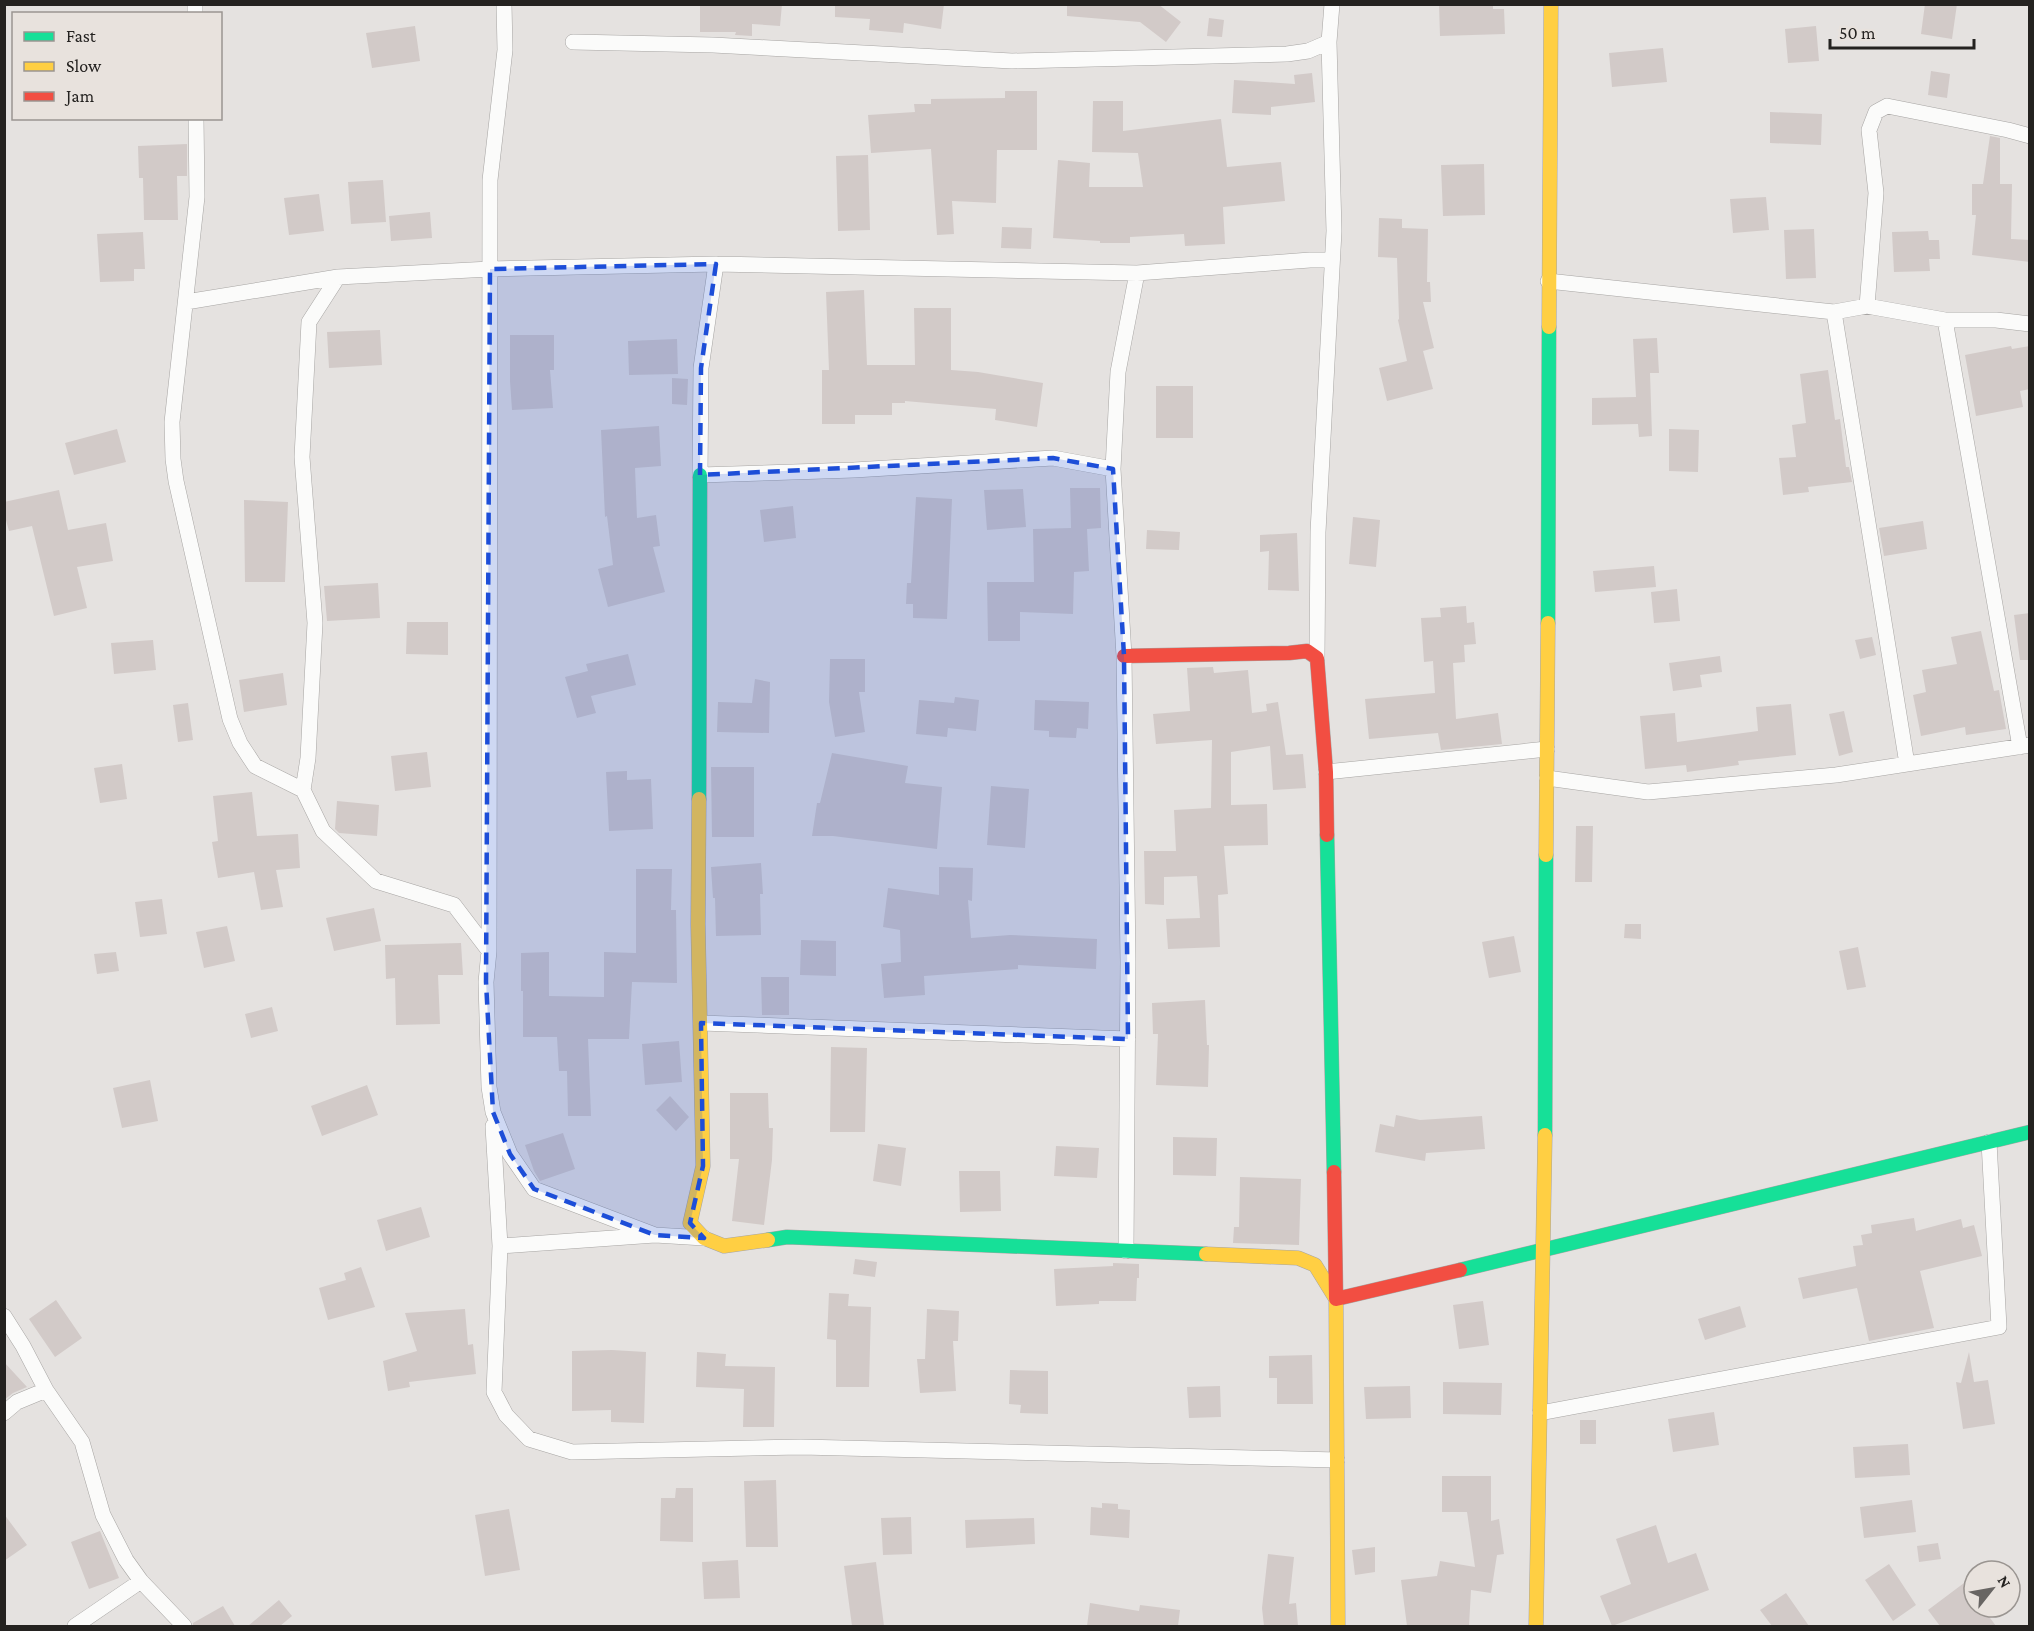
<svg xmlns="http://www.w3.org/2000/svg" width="2034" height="1631" font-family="'Crimson Pro',serif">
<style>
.building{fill:#d2cac8}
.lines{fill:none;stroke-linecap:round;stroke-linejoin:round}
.street-casing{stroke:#a7a5a3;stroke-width:16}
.fast-casing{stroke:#a7a5a3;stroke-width:15}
.slow-casing{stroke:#a7a5a3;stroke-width:15}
.jam-casing{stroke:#a7a5a3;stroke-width:15}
.street{stroke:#fbfbfa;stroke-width:15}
.fast{stroke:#16e098;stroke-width:14}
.slow{stroke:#ffcf43;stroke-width:14}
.jam{stroke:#f24e42;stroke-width:14}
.marked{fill:#1d4ed8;fill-opacity:0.2;stroke:#1d4ed8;stroke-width:4.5;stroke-dasharray:12 8;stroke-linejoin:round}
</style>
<rect width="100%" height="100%" fill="#e5e2e0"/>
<path class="building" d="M700 4H782L780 26 752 24V36L735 35 736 32H700Z
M835 4H944L941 29 904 23 903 33 869 30 870 19 835 17Z
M1067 4H1158L1181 22 1166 42 1140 22 1067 16Z
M1439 4H1493V9H1504L1505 34 1440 36Z
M1925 4H1957L1952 39 1921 34Z
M1209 18 1224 20 1222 37 1207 36Z
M415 26 420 61 372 68 366 33Z
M1816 26 1819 61 1788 63 1785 29Z
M1663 48 1667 82 1612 87 1609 53Z
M1931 71 1950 74 1947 98 1928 95Z
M1312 73 1315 102 1271 107V115L1232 113 1234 80 1295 84 1294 75Z
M1005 91H1037V150H997L996 203 952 201 954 234 937 235 931 149 871 153 868 115 915 112 914 104H931V99L1005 98Z
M1093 101H1123V131L1221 119 1227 167 1281 162 1285 201 1223 207 1225 244 1185 246 1184 234 1130 237V243H1100V241L1053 238 1058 160 1090 163 1089 187H1143L1138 153 1092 152Z
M1770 112 1822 114 1821 145 1770 143Z
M1990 136 2000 138V184H2012L2011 239 2030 240V262L1972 255 1976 215H1972V184H1983Z
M187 144V176H177L178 220H144L143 178H139L138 146Z
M868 155 870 230 838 231 836 156Z
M1484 164 1485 215 1443 216 1441 165Z
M383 180 386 222 351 224 348 182Z
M319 194 324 231 289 235 284 198Z
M1766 197 1769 230 1733 233 1730 199Z
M430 212 432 238 391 241 389 216Z
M1379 218 1402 219V228L1428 229 1427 282H1430L1431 302H1423L1434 348 1423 351 1433 389 1387 401 1379 368 1407 361 1398 320 1399 319 1397 258 1378 257Z
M1002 227 1032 228 1031 249 1001 248Z
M1814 229 1816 278 1786 279 1784 230Z
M1928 231 1929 240H1939L1940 259H1929L1930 271 1894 272 1892 232Z
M143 232 145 269H134V281L100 282 97 234Z
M864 290 867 365H915L914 308H951V370L978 372 1043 383 1037 427 995 420 996 409 905 401V403H892V415H855V424H822V370H829L826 292Z
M380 330 382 365 329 368 327 332Z
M510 335H554V370H550L553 408 512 410 510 381Z
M1657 338 1659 373H1650L1652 436 1639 437 1638 424 1592 425V398L1636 397 1633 339Z
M677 339 678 374 629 375 628 341Z
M2011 346 2012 349 2030 346V389L2020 391 2023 407 1976 416 1965 355Z
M1828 370 1835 420 1840 419 1846 467H1849L1852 482 1808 487 1809 492 1783 495 1779 458 1796 457 1792 425 1806 423 1800 374Z
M672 378 688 379 687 405 672 404Z
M1156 386H1193V438H1156Z
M659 426 661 466 635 468 637 518 656 515 660 546 653 547 665 592 608 607 598 569 613 565 607 516 605 517 601 430Z
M117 429 126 462 74 475 65 443Z
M1669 429 1699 430 1698 472 1669 471Z
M1070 488H1100L1101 528 1087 529 1089 571 1074 572 1073 614 1020 612V641H988L987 582H1034L1033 529 1071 528Z
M1023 489 1026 527 987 530 984 490Z
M59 490 68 530 106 523 113 561 77 567 87 608 54 616 32 526 9 531 4 513V502Z
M916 497 952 499 947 619 913 618V604H906L907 583H911Z
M244 500 288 502 285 582H245Z
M793 506 796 538 764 542 760 510Z
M1353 517 1380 520 1376 567 1349 564Z
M1923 521 1927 549 1884 556 1879 528Z
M1147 530 1180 532 1179 550 1146 549Z
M1297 533 1299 591 1268 590 1269 551 1260 552V535Z
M1654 566 1656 587 1595 592 1593 571Z
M378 583 380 618 327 621 324 586Z
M1677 589 1680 621 1654 623 1651 592Z
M1466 606 1467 623 1474 622 1476 644 1464 645 1465 662 1453 663 1456 719 1498 713 1502 744 1441 750 1438 733 1369 739 1365 699 1435 693 1433 661 1424 662 1421 618 1441 617 1440 608Z
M2030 613V660H2020L2014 615Z
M407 622H448V655L406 654Z
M1981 631 1994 691 1999 690 2006 729 1966 735 1965 727 1921 736 1913 695 1926 692 1922 670 1957 664 1951 637Z
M1872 637 1876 655 1860 659 1855 640Z
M153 640 156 670 114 674 111 643Z
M628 654 636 685 591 696 596 713 577 718 565 677 588 671 586 664Z
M1720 656 1722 672 1700 675 1702 687 1673 691 1669 663Z
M830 659H865V692H859L865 732 835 737 829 702Z
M1213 667 1214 673 1248 670 1252 713 1267 711 1266 704 1278 702 1286 755 1303 754 1306 788 1273 790 1270 746 1231 752V805L1267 804 1268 845 1224 846 1228 894 1218 895 1220 947 1168 949 1166 919 1200 918 1197 876 1164 877V905L1145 904 1144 851H1176L1174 810 1211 808 1212 740 1156 744 1153 714 1190 711 1187 668Z
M283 673 287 705 244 712 239 680Z
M755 679 770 682 769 733 717 732 718 702 752 703Z
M955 697 979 700 976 731 948 728 947 737 916 734 919 700 954 703Z
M1035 700 1089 702 1088 729 1077 728 1076 738 1049 737V731L1034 730Z
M188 703 193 740 178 742 173 705Z
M1791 704 1796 755 1738 761 1739 765 1687 772 1686 765 1645 769 1640 716 1675 713 1677 742 1758 731 1756 707Z
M1844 711 1853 752 1839 756 1829 714Z
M427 752 431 787 395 791 391 756Z
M832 753 908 766 905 783 942 787 937 849 833 836H812L817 803H820Z
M122 764 127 799 100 803 94 768Z
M711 767H754V837H712Z
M627 771V780L651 779 653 829 609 831 606 772Z
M991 786 1029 789 1025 848 987 845Z
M252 792 257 836 298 834 300 868 276 870 283 907 261 910 254 872 218 878 212 842 218 841 213 796Z
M337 801 379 805 377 836 339 833 335 829Z
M1576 826H1593L1592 882H1575Z
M761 863 763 894H760L761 935 716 936 715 898H713L711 867Z
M939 867 973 868 972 901 968 900 971 938 1010 935 1097 939 1096 969 1018 965V969L924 976 925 995 884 998 881 964 901 962 900 930 883 927 888 888 939 895Z
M636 869H672L671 910H676L677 983 632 982 629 1039H588L591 1116H568L567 1071H559L557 1037H523V991H521V953L549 952V996L604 997V952L636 953Z
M162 899 167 934 140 937 135 902Z
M374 908 381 941 334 951 326 918Z
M1625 924H1641V939L1624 938Z
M227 926 235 961 204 968 196 932Z
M1514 936 1521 972 1489 978 1482 942Z
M801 940 836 941V976L800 975Z
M461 943 463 975H438L440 1024 396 1025 395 978 386 979 385 945Z
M1858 947 1866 987 1847 990 1839 951Z
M116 952 119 971 97 974 94 954Z
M761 977H789V1015H762Z
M1205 1000 1207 1045H1209L1208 1087 1156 1085 1158 1034H1153L1152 1003Z
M272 1007 278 1031 251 1038 245 1014Z
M679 1041 682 1082 645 1085 642 1044Z
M831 1047 867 1048 865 1132H830Z
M150 1080 158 1121 122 1128 113 1088Z
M367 1085 378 1115 322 1136 311 1106Z
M730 1093H768L769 1128H773L772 1160 764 1225 732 1221 739 1159H730Z
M670 1096 689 1117 676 1131 656 1110Z
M1396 1115 1420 1120 1482 1116 1485 1149 1426 1153 1425 1161 1375 1152 1380 1124 1394 1127Z
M563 1133 575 1169 540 1181 534 1171 525 1145Z
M1173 1137 1217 1138 1216 1176 1173 1175Z
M878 1144 906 1148 901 1186 873 1181Z
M1056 1146 1099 1148 1097 1178 1054 1176Z
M959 1171H1000L1001 1211 960 1212Z
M1240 1177 1301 1179 1299 1245 1233 1243 1234 1227H1239Z
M421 1207 430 1237 386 1251 377 1220Z
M1914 1218 1916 1231 1961 1219 1963 1228 1974 1225 1982 1256 1920 1271 1934 1328 1869 1341 1857 1288 1803 1299 1798 1278 1856 1266 1853 1246 1863 1245 1861 1235 1872 1233 1871 1225Z
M855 1259 877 1262 875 1277 853 1274Z
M1113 1263 1139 1264V1278H1137L1136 1301H1099V1304L1056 1306 1054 1269 1113 1266Z
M361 1267 375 1307 328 1320 319 1288 346 1280 344 1273Z
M829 1293 849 1294 848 1306 871 1307 869 1387H836V1340L827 1339Z
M56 1300 82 1338 55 1357 29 1319Z
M1483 1301 1489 1345 1459 1349 1453 1305Z
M1740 1306 1746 1327 1705 1340 1698 1319Z
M465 1309 468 1345 473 1344 476 1374 409 1382 410 1387 388 1391 383 1361 417 1351 405 1313Z
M927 1309 959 1311 958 1341H953L956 1391 920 1393 917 1359H925Z
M612 1350 646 1352 644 1423 611 1422V1410L572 1411V1351Z
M697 1352 726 1354 725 1366 775 1367 774 1427H743L744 1389 696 1387Z
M1969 1352 1974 1382 1988 1380 1995 1424 1963 1429 1956 1382 1961 1383Z
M1312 1355 1313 1404H1277V1378H1269V1356Z
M4 1362 27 1387 13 1393 4 1400Z
M1010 1370 1048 1371V1414L1020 1413 1021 1405 1009 1404Z
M1443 1382 1502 1383 1501 1415 1443 1414Z
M1220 1386 1221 1417 1189 1418 1187 1387Z
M1410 1386 1411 1418 1366 1419 1364 1387Z
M1714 1412 1719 1445 1673 1452 1668 1419Z
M1580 1420H1596V1444H1580Z
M1908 1444 1910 1475 1855 1478 1853 1447Z
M1442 1476H1491V1521L1499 1519 1504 1554 1497 1555 1491 1593 1471 1590 1469 1626H1407L1401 1580 1437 1576 1440 1561 1475 1567 1467 1512H1442Z
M776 1480 778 1547H746L744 1481Z
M676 1488H693V1542L660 1541 661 1498H675Z
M1912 1500 1916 1532 1864 1538 1860 1507Z
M1102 1503 1118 1504V1509L1130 1510 1129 1538 1090 1535 1091 1507 1102 1508Z
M509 1509 520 1570 485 1576 475 1515Z
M4 1514 27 1545 4 1561Z
M911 1517 912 1554 883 1555 881 1518Z
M1034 1518 1035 1544 966 1548 965 1520Z
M1656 1525 1668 1563 1696 1553 1709 1590 1612 1626 1600 1596 1631 1584 1616 1539Z
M100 1531 119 1578 89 1589 71 1542Z
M1938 1543 1941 1559 1919 1562 1917 1546Z
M1375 1547V1572L1355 1575 1352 1550Z
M1268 1554 1294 1557 1289 1604 1296 1603 1298 1626H1264L1262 1608Z
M738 1560 740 1598 704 1599 702 1562Z
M876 1562 884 1626H852L844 1566Z
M1889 1564 1916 1605 1893 1621 1865 1580Z
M1964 1583 1974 1596V1607H1982L1996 1626H1940L1928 1610Z
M1786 1593 1809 1626H1772L1760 1610Z
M279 1600 292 1616 280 1626H248Z
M1090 1603 1139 1611 1140 1605 1180 1610 1178 1626H1087Z
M223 1606 235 1626H193V1623Z"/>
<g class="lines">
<g class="street-casing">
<path id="street" d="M195 4V14
M573 42 713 45 1012 61 1287 54 1308 51 1329 42
M196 118 197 197 172 422 173 459 176 481 230 719 240 743 255 766 303 790 323 831 376 881 454 905 489 951 486 982 489 1087 493 1112 510 1154 534 1189 655 1235
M716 264 701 368 700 475 854 470 1053 458 1113 469 1124 656 1128 962 1126 1251
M1548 281 1834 312 1867 306 1945 320H1996L2030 324
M186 302 338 277 490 269 716 264 1137 273 1310 260H1331
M1867 306 1876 193 1869 130 1876 112 1887 106 2008 130 2030 136
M1834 312 1907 764
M1945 320 2020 747
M1113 469 1118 372 1137 273
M1317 658 1318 532 1334 231 1329 42 1332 4
M1326 772 1547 749
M1547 778 1648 792 1836 775 2030 745
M303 790 308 758 315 623 302 457 309 322 338 277
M489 951 490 180 505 50 504 4
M701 1023 1128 1039
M493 1126 500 1246
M704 1238 655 1235 500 1246 494 1392 506 1415 529 1439 572 1452 801 1447 1337 1460
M4 1316 23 1346 46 1390
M4 1413 17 1402 46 1390 82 1442 103 1515 126 1560 141 1581 184 1626
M1540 1413 1999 1327 1989 1142
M75 1626 141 1581"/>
</g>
<g class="fast-casing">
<path id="fast" d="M1548 623 1549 327
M699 799 700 475
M1327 835 1334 1172
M1545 1135 1546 855
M768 1240 787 1237 1206 1254
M1460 1270 2030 1132"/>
</g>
<g class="slow-casing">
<path id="slow" d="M1549 327 1551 4
M699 799 698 924 703 1166 690 1223 704 1238 724 1246 768 1240
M1546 855 1548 623
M1206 1254 1298 1258 1315 1265 1336 1299 1338 1626
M1536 1626 1545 1135"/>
</g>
<g class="jam-casing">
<path id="jam" d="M1124 656 1289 653 1307 651 1317 658 1326 772 1327 835
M1334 1172 1336 1299 1460 1270"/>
</g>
<use href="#street" class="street"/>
<use href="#fast" class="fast"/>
<use href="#slow" class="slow"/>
<use href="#jam" class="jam"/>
</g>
<path class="marked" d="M716 264 701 368 700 475 1053 458 1113 469 1124 656 1128 1039 701 1023 703 1166 690 1223 704 1238 655 1235 534 1189 510 1154 493 1112 486 982 490 269Z"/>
<rect width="2034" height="1631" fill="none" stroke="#242220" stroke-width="12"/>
<rect x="12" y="12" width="210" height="108" fill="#e8e2dd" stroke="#9a9591" stroke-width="1.5"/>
<rect x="24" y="32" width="30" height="9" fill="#16e098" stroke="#9a9591" stroke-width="1.5"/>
<text x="66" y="42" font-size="18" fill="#242220">Fast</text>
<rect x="24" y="62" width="30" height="9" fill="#ffcf43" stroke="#9a9591" stroke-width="1.5"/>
<text x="66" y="72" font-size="18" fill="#242220">Slow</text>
<rect x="24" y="92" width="30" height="9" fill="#f24e42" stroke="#9a9591" stroke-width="1.5"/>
<text x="66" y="102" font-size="18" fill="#242220">Jam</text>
<g transform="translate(1992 1589) rotate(59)"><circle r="28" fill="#e8e2dd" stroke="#9a9591" stroke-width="1.5"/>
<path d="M0-4.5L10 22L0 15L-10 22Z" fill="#686563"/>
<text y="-9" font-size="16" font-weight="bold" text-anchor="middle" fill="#242220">N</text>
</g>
<path d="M1830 39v9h144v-9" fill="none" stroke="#242220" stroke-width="3"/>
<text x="1839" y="39" font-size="18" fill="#242220" stroke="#e8e2dd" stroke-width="4.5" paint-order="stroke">50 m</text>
</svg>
